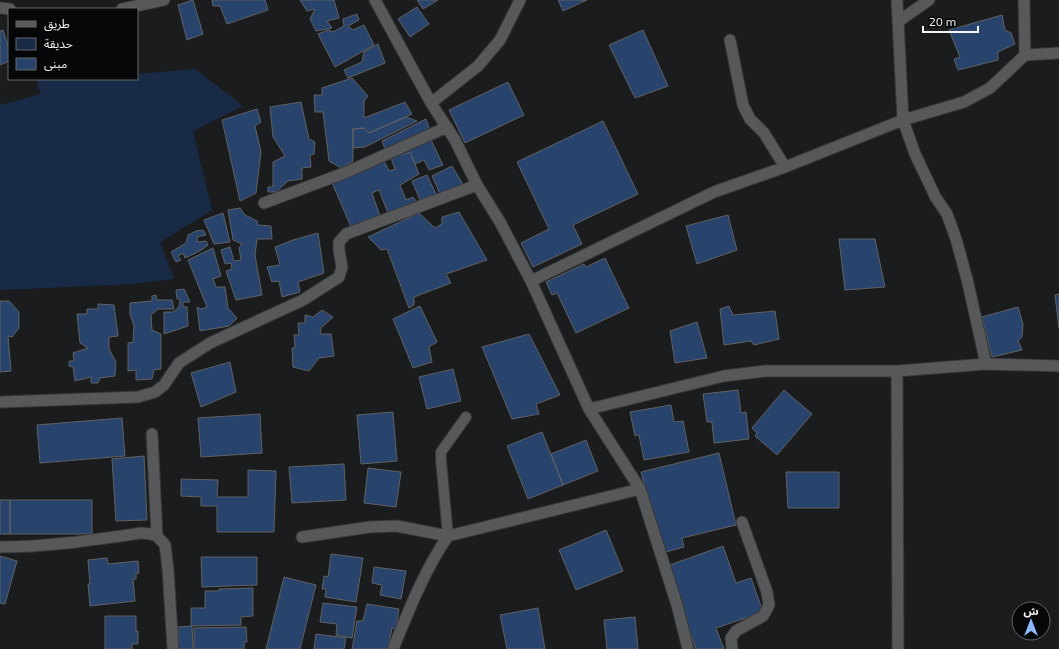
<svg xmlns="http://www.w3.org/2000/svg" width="1059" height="649" font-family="'Exo 2','Noto Sans Arabic',sans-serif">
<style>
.green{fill:#182a46}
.building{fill:#29446c;stroke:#5f6163}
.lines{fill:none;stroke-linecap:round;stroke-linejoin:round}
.service-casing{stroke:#353638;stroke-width:12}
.minor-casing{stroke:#353638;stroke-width:13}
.service{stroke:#56585a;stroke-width:10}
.minor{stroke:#56585a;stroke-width:11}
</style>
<rect width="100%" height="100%" fill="#1b1c1e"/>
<path class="green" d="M195 69 243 106 193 131 212 210 160 242 174 279 134 284 0 290V105L41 94 36 79H137V74Z"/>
<path class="building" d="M193 0 203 34 187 40 178 5Z
M212 0H265L268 10 227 24 220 6H213Z
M300 0H334L339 18 327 21 332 28 316 31 310 19 315 9 307 11Z
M417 0H438L423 9Z
M558 0H587L563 11Z
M417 7 429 24 410 37 398 19Z
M357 14 359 20 348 26 353 30 364 25 374 45 335 67 318 34 328 30 333 32 344 26 343 19Z
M1002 15 1005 30 1011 33 1015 44 998 52V60L958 70 954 59 960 57 949 30Z
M3 30 9 49V61L0 65V31Z
M643 30 668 86 635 98 609 45Z
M378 44 385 63 348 78 344 70 362 62 364 52Z
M352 78 368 96 364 101V118L405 102 412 114 369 133 364 128 353 129V161L341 168 329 161 323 112H315L314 95H322V88Z
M508 82 524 115 465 143 449 110Z
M301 102 309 139 315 142 314 154 310 155 311 167 302 168V179L288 181 276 192H268V187H273V162L285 156 273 137 270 107Z
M257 109 261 122 255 126 261 152 256 193 240 201 222 120Z
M406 117 417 121 365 147 353 148V129L364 128 369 133Z
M426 119 430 130 385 149 382 141Z
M603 121 638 194 573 225 582 244 533 267 521 243 549 229 517 162Z
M430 138 443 165 429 170 424 160 415 164 408 147Z
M410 152 419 174 400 185 406 200 413 197 417 202 388 213 379 190 372 193 380 216 351 227 331 180 383 159 389 171 395 169 391 158Z
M452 166 464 186 440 194 432 176Z
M427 175 436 194 420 200 412 181Z
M240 208 245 215 257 221 258 225 271 226 272 239H257L255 255 262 295 236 300 226 271 232 269 231 263 225 264 221 250 230 247 234 261 241 260 239 248 242 244 233 240 228 210Z
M459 212 487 260 446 274 451 283 414 297V305L409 308 387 249 381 250 368 237 419 213 435 228 442 224V217Z
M223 213 230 242 214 244 204 220Z
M728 215 737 250 697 264 686 226Z
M203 230 206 235 197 237 198 242 206 241 208 245 200 251 185 258 183 253 178 256 181 260 176 262 171 252 186 243 188 235 196 231Z
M318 233 324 273 298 282 300 292 282 297 279 281 272 282 267 267 280 265 275 247 293 240Z
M839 239H875L885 287 845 290Z
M213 248 221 276 213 279 216 287H225L228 308 237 318 229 326 200 331 197 307 201 309 207 307 188 260Z
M605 258 629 308 576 333 557 293 552 295 546 282 584 264 586 267Z
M184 289 190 302H183V307H187L188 326 164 334V312H173L179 307 180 299H177L176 290Z
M1059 294V328L1055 295Z
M156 295 157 300H172L174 309H158L151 315 152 330 161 334V369L154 370 152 379 136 380V370L128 371V343L133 342 134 326 130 314V303L152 301V296Z
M0 301H9L19 312V328L12 337 8 336 11 371 0 372Z
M98 304 114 305 118 336 109 337V349L116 362 115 376 100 378 98 383H91V377L75 381 73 367 69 366V361H74L73 353 88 348 80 343 77 314H87V309H98Z
M420 306 437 342 429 347 432 362 413 368 393 319Z
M729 306 733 315 775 311 779 339 754 345 751 341 724 345 720 309Z
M1018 307 1023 324 1022 337 1018 341 1022 350 992 357 982 317Z
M322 310 333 317 321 328 320 334H331L334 356 319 358 309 371 293 367 292 348H295L294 335H299L298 323H305V315L313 317Z
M697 322 707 358 675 363 670 331Z
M529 334 560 395 536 404 539 414 512 419 482 347Z
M230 362 236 392 201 407 191 373Z
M453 369 461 401 427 409 419 377Z
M738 390 741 413 746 412 749 439 714 443 712 422H707L703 394Z
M784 390 812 414 777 455 755 436 757 433 752 428Z
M671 405 674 422 683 421 689 452 644 460 639 435 635 436 630 412Z
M393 412 397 461 361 464 357 415Z
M260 414 262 453 201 457 198 418Z
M122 418 125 456 40 463 37 425Z
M542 432 563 485 528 499 507 446Z
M586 440 598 471 563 485 551 454Z
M719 453 736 525 682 538 684 547 666 552 663 542 659 543 641 472Z
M144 456 147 520 116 521 112 459Z
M344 464 346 500 292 503 289 467Z
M368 468 401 472 396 507 364 503Z
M248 470 276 471 274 532H217V506H201V497L181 496V479L218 480 217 497H248Z
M786 472H839V508H788Z
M0 500H10V534H0Z
M10 500H92V534H10Z
M606 530 623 571 576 590 559 550Z
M723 546 736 583 751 578 763 612 716 628 724 649H696L667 566Z
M331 554 363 558 356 602 325 597 326 589H322L324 576 328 577Z
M0 556 17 561 5 604 0 603Z
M201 557H257V585L202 587Z
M107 558 108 564 138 561 139 573 136 574V579H133L135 601 90 606 88 584H90L88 560Z
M374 567 406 571 401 599 380 595 382 585 372 583Z
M284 577 316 585 300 649H266Z
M253 588V616L241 617V625L191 626V608H205V591H219V589Z
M323 603 357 607 352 638 336 635 337 624 320 622Z
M367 604 399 609 396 629 392 628 388 649H352L357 621H363Z
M538 608 545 649H507L500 615Z
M105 616H136V631H138V644H132V649H105Z
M635 617 638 649H607L604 620Z
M192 626 193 649H175V643H179L178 627Z
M246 627 247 642H244V649H194V628Z
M316 634 346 638 344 649H314Z"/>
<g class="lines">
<g class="service-casing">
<path id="service" d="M448 536 441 460V452L466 417"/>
</g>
<g class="minor-casing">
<path id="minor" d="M375 0 431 103 455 140 477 185 500 222 531 281 589 409 640 489 677 605 688 649
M897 0 903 120 915 154 936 198 947 214 956 239 967 279 986 364
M1024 0 1025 55
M0 8 10 9
M122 9 164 0
M899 21 929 0
M730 40 743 105 750 119 764 133 785 167
M431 103 478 66 500 40 520 0
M264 203 347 172 447 127
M531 281 714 192 785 167 903 120 964 102 990 88 1025 55 1059 53
M897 371 898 649
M0 402 138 397 155 392 164 385 179 363 210 343 303 300 339 277 342 267 339 250V242L346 234 477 185
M589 409 724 376 765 371H897L986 364 1059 366
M152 434 157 536
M302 537 370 527 397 526 448 536
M0 547C48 547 94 540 141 533L151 534 157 536 165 545 168 569 173 649
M393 649C409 610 424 571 448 536L640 489
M732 649 731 638 736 631 763 616 769 605 767 592 742 522"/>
</g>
<use href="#service" class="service"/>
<use href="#minor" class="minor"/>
</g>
<rect x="8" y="8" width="130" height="72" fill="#060708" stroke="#656667"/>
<rect x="16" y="21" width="20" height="6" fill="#56585a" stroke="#656667"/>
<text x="44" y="28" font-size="12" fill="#f3f4f6">طريق</text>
<rect x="16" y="38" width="20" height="12" fill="#182a46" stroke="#656667"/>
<text x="44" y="48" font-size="12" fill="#f3f4f6">حديقة</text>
<rect x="16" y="58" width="20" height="12" fill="#29446c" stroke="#656667"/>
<text x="44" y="68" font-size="12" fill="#f3f4f6">مبنى</text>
<g transform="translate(1031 621)"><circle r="19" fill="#060708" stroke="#656667"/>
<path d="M0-3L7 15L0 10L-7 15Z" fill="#8db9fc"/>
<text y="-6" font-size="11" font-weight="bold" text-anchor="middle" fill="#f3f4f6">ش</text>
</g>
<path d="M923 26v6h55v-6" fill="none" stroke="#f3f4f6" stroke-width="2"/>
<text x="929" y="26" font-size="12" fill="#f3f4f6" stroke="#060708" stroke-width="3" paint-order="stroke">20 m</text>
</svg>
